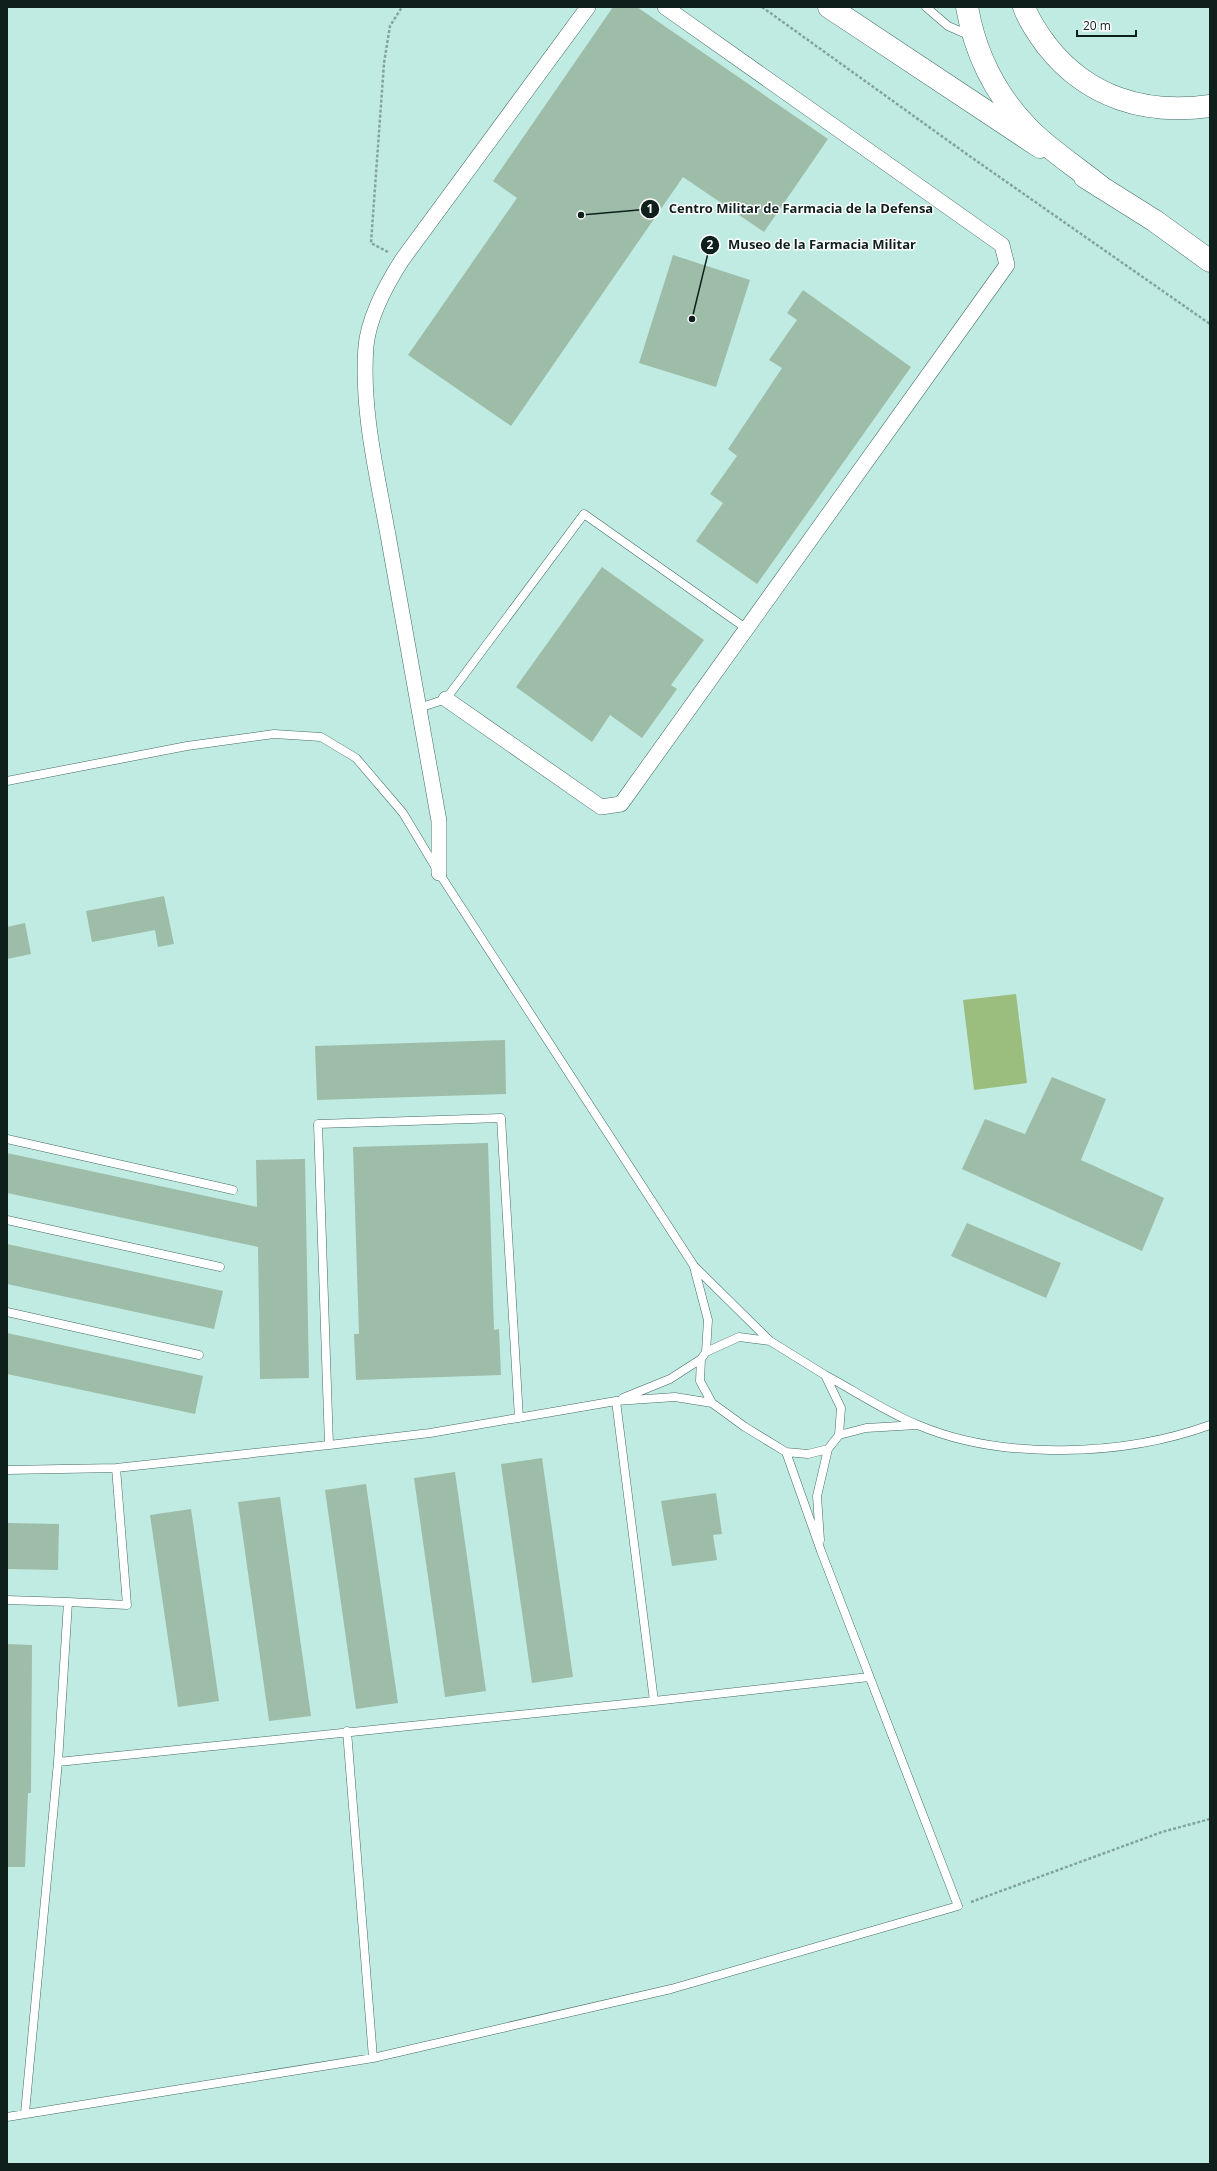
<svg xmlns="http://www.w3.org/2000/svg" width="1217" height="2171" font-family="'Open Sans',sans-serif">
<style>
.grass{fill:#9bbd7e}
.building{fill:#9dbda8}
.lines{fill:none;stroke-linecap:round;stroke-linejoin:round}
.lane-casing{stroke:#446b64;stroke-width:9}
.street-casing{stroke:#446b64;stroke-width:16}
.primary-casing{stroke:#446b64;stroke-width:23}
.highway-casing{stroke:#446b64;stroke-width:23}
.path{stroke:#82a49e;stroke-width:2.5;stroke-dasharray:3 2;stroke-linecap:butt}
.lane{stroke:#fff;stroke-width:8}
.street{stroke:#fff;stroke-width:15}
.primary{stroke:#fff;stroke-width:22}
.highway{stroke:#fff;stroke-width:22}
.leader{fill:none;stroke:#0e1f1c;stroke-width:1.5}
.callout-dot{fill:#0e1f1c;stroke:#fff;stroke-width:1.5}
.mark-label{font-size:12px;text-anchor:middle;font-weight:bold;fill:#fff}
.callout-label{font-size:13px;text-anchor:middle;font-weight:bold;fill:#0e1f1c;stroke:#fff;stroke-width:3;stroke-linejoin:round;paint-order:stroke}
</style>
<rect width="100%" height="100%" fill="#c0ebe3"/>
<path class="grass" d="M1016 994 1027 1083 974 1090 963 1000Z"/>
<path class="building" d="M613 7H637L828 139 764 232 683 177 511 426 408 355 517 198 493 181Z
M673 255 750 280 716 387 639 363Z
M803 290 911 367 757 584 696 541 723 503 710 494 737 456 728 449 782 368 769 360 797 320 787 313Z
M602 567 704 640 671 685 677 689 642 738 610 715 592 742 516 687Z
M164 896 174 944 158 947 155 930 92 942 86 911Z
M25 923 31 954 7 959V927Z
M505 1040 506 1094 317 1100 315 1046Z
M1052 1077 1106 1099 1081 1160 1164 1198 1142 1251 962 1169 985 1119 1025 1134Z
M488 1143 494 1330 499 1329 501 1375 356 1380 354 1334H359L353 1147Z
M7 1153 257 1207 256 1160 305 1159 309 1378 260 1379 258 1247 7 1193Z
M967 1223 1061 1263 1046 1298 951 1256Z
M7 1244 223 1291 214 1329 7 1284Z
M7 1333 203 1376 195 1414 7 1374Z
M542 1458 573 1677 532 1683 501 1464Z
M455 1472 486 1691 445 1697 414 1478Z
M366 1484 398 1703 356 1709 325 1490Z
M716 1493 722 1534 713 1535 717 1560 672 1566 661 1501Z
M280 1497 311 1716 269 1721 238 1502Z
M191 1509 219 1701 178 1707 150 1515Z
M7 1523 59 1524 58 1570 7 1569Z
M7 1644 32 1645 31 1793H28L25 1867H7Z"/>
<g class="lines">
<g class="lane-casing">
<path id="lane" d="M926 7 948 26 971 36
M419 708 446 699 584 514 747 629
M7 781 187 746 274 734 321 737 356 758 403 813 439 873 694 1266 770 1341 825 1375 841 1408 839 1435 828 1449 808 1454 786 1452 745 1427 712 1403 700 1381 701 1359 706 1352 739 1337 770 1341
M7 1139 233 1190
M7 1220 220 1267
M694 1267 708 1320 706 1352
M7 1312 199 1355
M825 1375C855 1391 886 1412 918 1425 1003 1461 1125 1456 1210 1425
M623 1398 670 1379 701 1359
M616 1401 654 1701
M839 1435 866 1428 917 1425
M329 1445 318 1124 501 1118 519 1418
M7 1470 116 1468 329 1445 430 1433 616 1401 675 1397 712 1403
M820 1540 817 1496 828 1449
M7 1600 68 1602 58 1762 25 2113
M68 1602 127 1605 116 1468
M347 1731 373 2058
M58 1762 654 1701 869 1677
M7 2117 373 2058 671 1989 958 1906 821 1551 786 1452"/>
</g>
<g class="street-casing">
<path id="street" d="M446 699 601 807 621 804 1007 265 1002 245 665 7
M439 873V821C422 725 405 630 388 535 377 474 361 409 366 346 369 316 386 285 402 260L588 7"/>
</g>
<g class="primary-casing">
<path id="primary" d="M829 7 1040 147
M1085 177 1155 221 1210 261"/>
</g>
<g class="highway-casing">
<path id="highway" d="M967 7C975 53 995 94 1028 128 1047 148 1079 169 1101 187
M1024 7C1029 21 1038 34 1047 46 1088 98 1146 115 1210 106"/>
</g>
<path class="path" d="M762 7 968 155 1210 324
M388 252 371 243 384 63 390 26 402 7
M971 1902 1162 1832 1210 1819"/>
<use href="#lane" class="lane"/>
<use href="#street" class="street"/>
<use href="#primary" class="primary"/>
<use href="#highway" class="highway"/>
</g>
<path class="leader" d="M581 215L650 209M692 319L710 245"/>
<g class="callout-dot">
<circle cx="581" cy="215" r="4"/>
<circle cx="692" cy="319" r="4"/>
<circle cx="650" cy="209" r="10"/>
<circle cx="710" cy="245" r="10"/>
</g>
<g class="mark-label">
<text x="650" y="213">1</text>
<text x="710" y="249">2</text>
</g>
<g class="callout-label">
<text x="801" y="213">Centro Militar de Farmacia de la Defensa</text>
<text x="822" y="249">Museo de la Farmacia Militar</text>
</g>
<rect width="1217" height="2171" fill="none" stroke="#0e1f1c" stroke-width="16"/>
<path d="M1077 30v6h59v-6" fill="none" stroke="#0e1f1c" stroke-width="2"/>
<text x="1083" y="30" font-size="12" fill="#0e1f1c" stroke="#ffffff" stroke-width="3" paint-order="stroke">20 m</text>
</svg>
